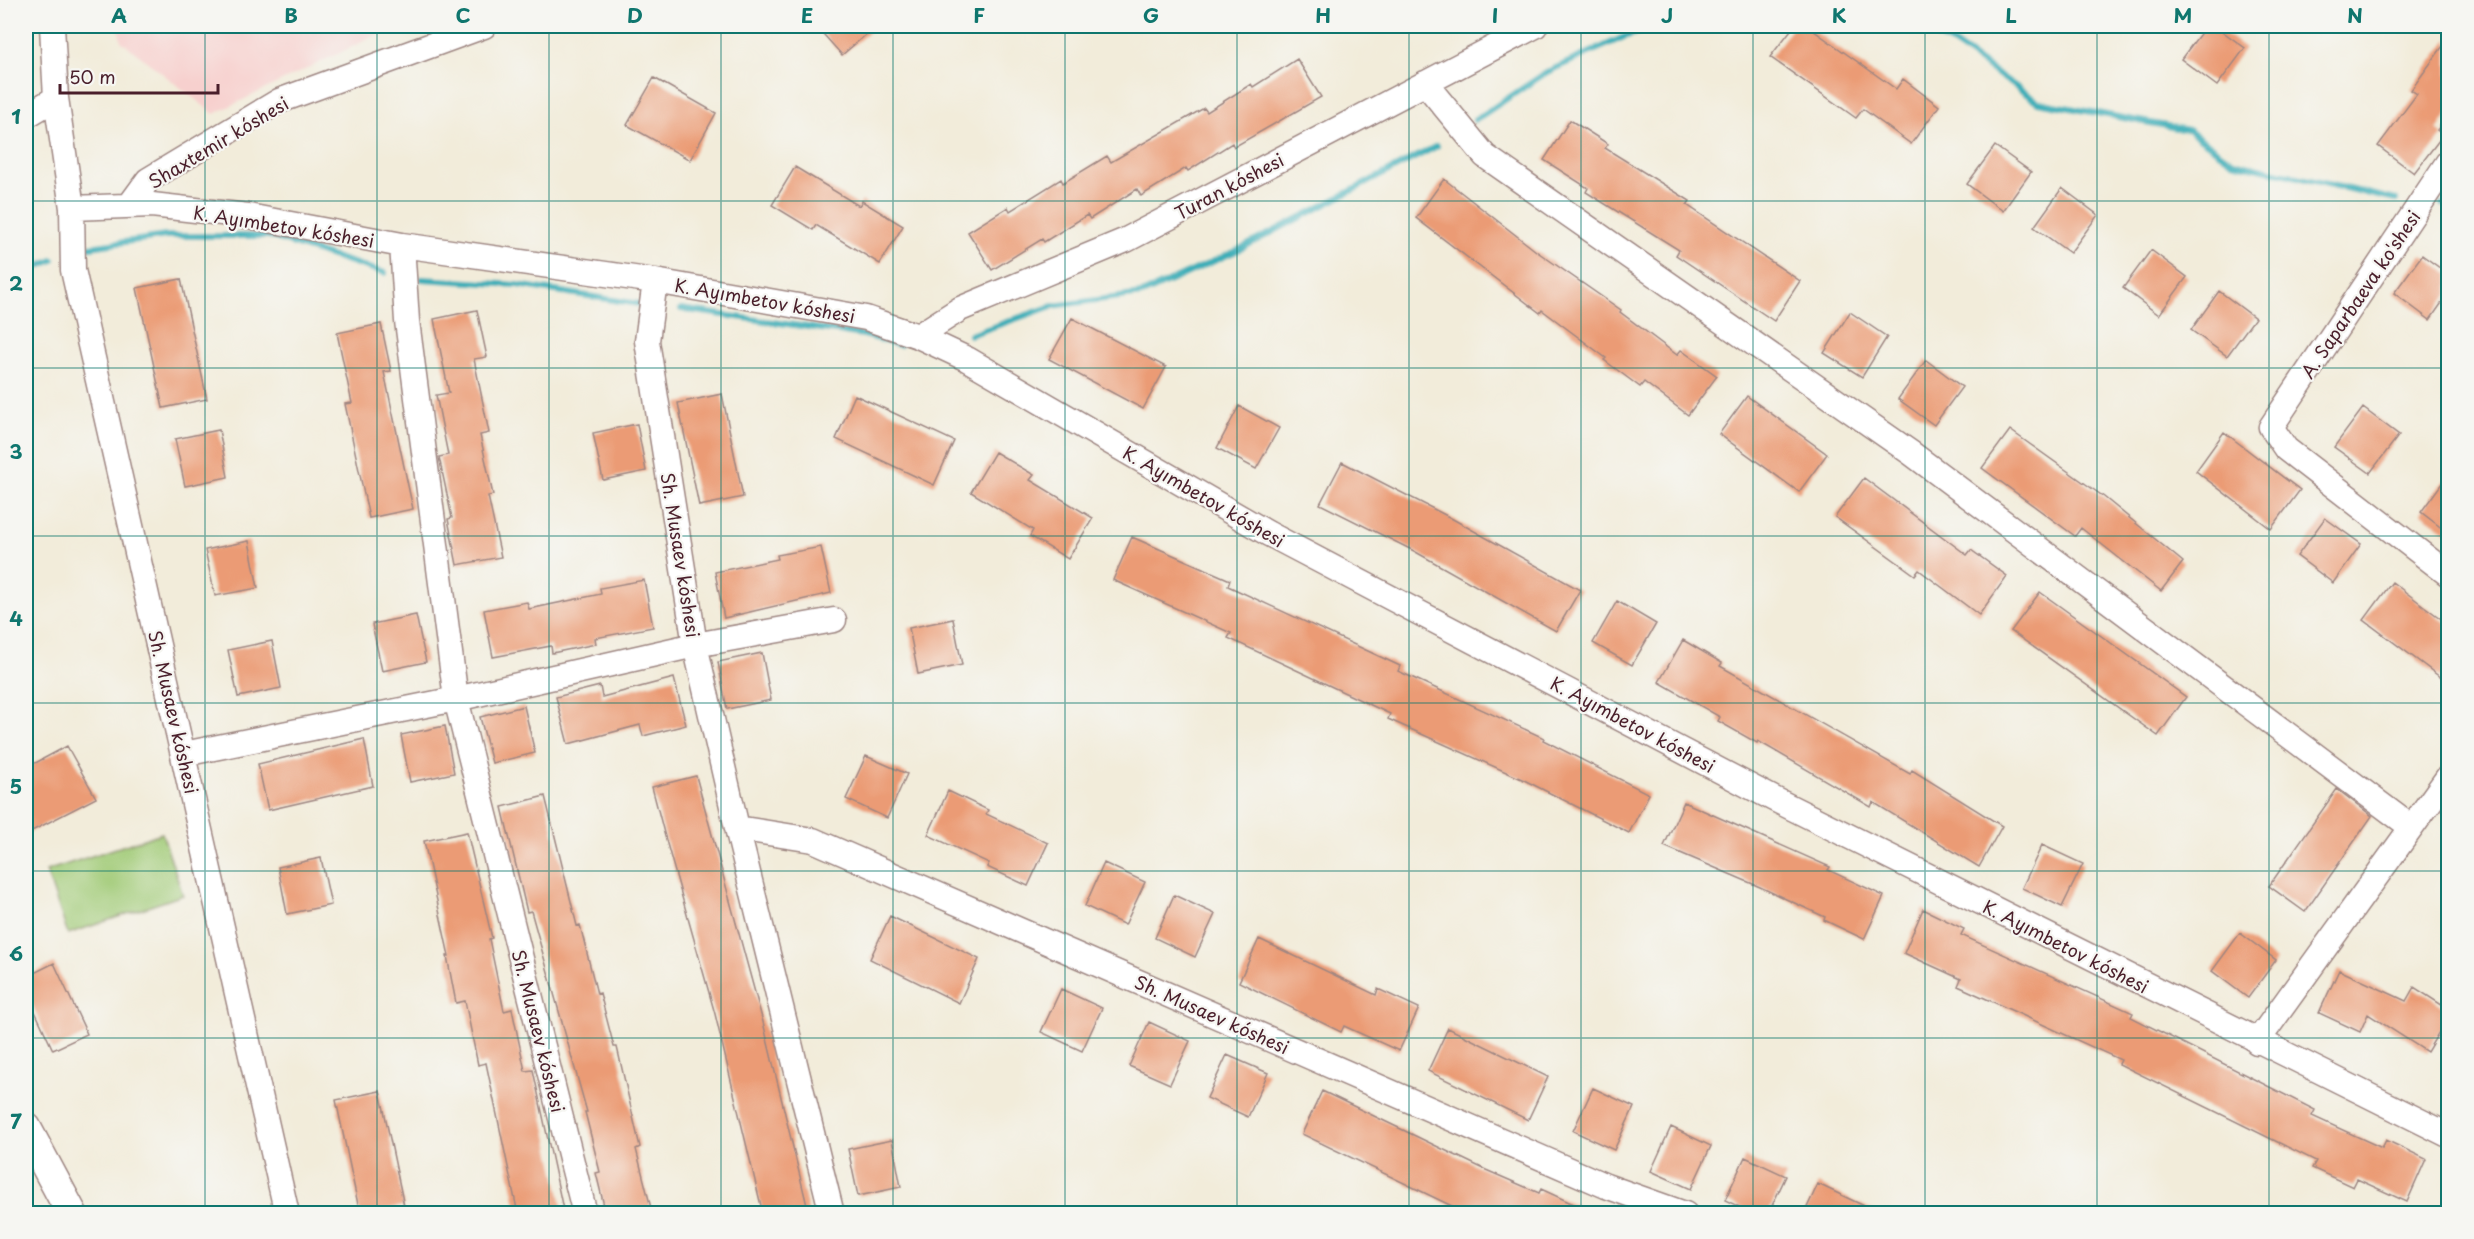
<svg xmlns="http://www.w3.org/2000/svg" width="2474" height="1239" font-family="'Playpen Sans',sans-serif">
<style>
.built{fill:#f7d0ce}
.green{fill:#a0ca76;stroke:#757450;stroke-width:1.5}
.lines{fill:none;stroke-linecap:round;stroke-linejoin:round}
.stream{stroke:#3daeb8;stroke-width:6}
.building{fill:#eb9b74}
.minor-casing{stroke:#9e8682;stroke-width:27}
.tertiary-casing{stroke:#9e8682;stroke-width:33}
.minor{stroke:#fff;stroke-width:24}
.tertiary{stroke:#fff;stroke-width:30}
.grid{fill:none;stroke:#0f766e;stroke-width:1.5;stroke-opacity:0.55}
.labels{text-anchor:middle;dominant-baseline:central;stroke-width:4.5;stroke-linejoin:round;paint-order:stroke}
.street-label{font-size:18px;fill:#4a1f2b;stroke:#f6f6f2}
.neatline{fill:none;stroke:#0f766e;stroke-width:2}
.grid-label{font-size:20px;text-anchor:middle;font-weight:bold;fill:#0f766e}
</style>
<rect width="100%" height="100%" fill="#f6f6f2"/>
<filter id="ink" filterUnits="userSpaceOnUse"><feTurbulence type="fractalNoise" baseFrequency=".0167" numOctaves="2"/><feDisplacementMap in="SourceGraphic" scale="12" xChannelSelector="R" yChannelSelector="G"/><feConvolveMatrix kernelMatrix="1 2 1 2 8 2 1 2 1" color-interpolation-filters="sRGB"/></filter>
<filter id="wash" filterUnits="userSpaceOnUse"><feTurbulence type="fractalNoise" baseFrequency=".008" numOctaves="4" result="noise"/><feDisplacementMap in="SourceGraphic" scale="24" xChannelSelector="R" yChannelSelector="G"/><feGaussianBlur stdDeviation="1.35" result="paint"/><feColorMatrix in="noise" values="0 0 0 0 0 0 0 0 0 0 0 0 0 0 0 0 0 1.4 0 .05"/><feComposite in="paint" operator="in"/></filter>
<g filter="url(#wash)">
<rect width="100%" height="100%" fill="#f2ecda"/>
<path class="built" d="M118 26H395L214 114 121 41Z"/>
<path class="green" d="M162 833 183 895 68 934 46 871Z"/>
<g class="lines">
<path class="stream" d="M1917 26 1954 44 2038 102 2188 130 2233 162 2396 200
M1475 120 1547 72 1624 37 1659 26
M2442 204 2448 206
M90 247 166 236H268L385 273
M26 272 53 260
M422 279 517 285 639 304
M681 309 864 335 900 345
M970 335 1052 306 1142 294 1236 251 1437 146"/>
</g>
<g id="blocks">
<path class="building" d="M816 26H876L842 55Z
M1794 26H1807L1896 89 1903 79 1939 106 1911 144 1863 109 1856 118 1770 57Z
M2206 26H2215L2245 48 2217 86 2181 59Z
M2448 39V114L2437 130 2443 135 2414 173 2378 146 2417 94 2411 90Z
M1297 59 1321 97 1234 147 1232 143 1188 171 1186 168 1141 196 1137 189 1090 219 1087 215 1044 242 1042 239 992 270 968 232 1008 207 1010 211 1061 179 1063 183 1107 156 1111 162 1204 108 1207 112 1251 84 1253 87Z
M654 78 716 113 690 160 627 125Z
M1570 120 1608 144 1605 148 1690 201 1687 205 1800 281 1774 321 1676 255 1679 250 1586 192 1588 188 1544 160Z
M1995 146 2031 172 2003 211 1967 184Z
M795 167 859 206 862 201 903 226 880 264 816 225 813 230 772 205Z
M1444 179 1536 251 1621 310 1620 312 1677 355 1681 350 1717 376 1688 415 1644 382 1640 387 1604 360 1606 358 1542 310 1540 313 1416 218Z
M2062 188 2098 215 2070 253 2034 227Z
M2151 250 2187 277 2159 315 2123 288Z
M2422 255 2448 274V294L2430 320 2394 293Z
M181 279 207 399 163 408 137 288Z
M2219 291 2255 318 2227 356 2191 330Z
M477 310 487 357 474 359 489 433 480 435 493 495 488 496 501 557 457 565 448 519 452 518 439 457 448 455 436 395 449 393 434 319Z
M1850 312 1887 337 1862 377 1824 353Z
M1072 318 1166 367 1143 409 1049 359Z
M381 324 391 371 384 372 413 509 369 518 345 404 352 403 337 333Z
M1926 360 1962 387 1934 425 1898 399Z
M722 394 743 497 699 506 678 403Z
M855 395 954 441 934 485 836 439Z
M1747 396 1827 454 1799 492 1719 434Z
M1239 406 1279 428 1256 469 1217 448Z
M2363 408 2399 435 2370 473 2334 447Z
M637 424 646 471 603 480 593 433Z
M219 430 228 477 185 486 175 439Z
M2010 430 2104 497 2183 562 2161 591 2081 528 2075 536 1982 468Z
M2224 432 2300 490 2271 529 2196 471Z
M995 452 1034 475 1030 480 1093 518 1068 559 1030 536 1033 530 971 492Z
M1342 462 1449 517 1580 590 1556 631 1414 551 1320 504Z
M2448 475V533L2421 512Z
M1864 478 1967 555 1971 550 2007 576 1979 615 1919 570 1915 575 1835 517Z
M2325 518 2361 544 2333 583 2297 556Z
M1132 537 1230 580 1228 586 1400 666 1398 671 1544 738 1543 740 1649 794 1629 833 1524 780 1388 719 1390 714 1228 638 1231 633 1113 580Z
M249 541 258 588 215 596 205 550Z
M821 547 831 593 724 618 715 572 778 559 777 555Z
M644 580 653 627 595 638 596 644 552 653 551 646 493 657 484 610 527 602 529 609 601 594 600 588Z
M2392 582 2448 624V683L2364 620Z
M2040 592 2186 697 2158 736 2011 631Z
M1617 601 1656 624 1632 665 1593 643Z
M416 615 426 662 382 671 372 624Z
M953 619 962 665 918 674 909 628Z
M1683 640 1722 663 1720 666 1910 774 1912 770 2002 826 1979 867 1873 802 1871 807 1758 741 1757 743 1718 721 1720 717 1659 682Z
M272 641 281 688 238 697 228 650Z
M762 653 771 700 727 709 718 662Z
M674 678 686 725 643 736 640 725 568 744 556 697 600 686 602 697Z
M524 706 535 753 492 763 480 717Z
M445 726 454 773 410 782 401 735Z
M364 739 373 786 268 810 258 764Z
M67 746 96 798 26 834V768Z
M866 756 907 774 887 818 846 799Z
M696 776 763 1022 809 1214H763L715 1014 664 833 652 787Z
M2337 789 2372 816 2305 912 2269 886Z
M948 791 988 810 986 814 1048 843 1028 886 987 867 989 863 928 835Z
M545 796 577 926 580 925 597 994 600 993 614 1047H617L640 1147 636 1149 651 1208 628 1214H606L596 1173 600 1172 585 1112H587L531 911 527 912 502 807Z
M1684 802 1830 867 1828 870 1884 896 1864 939 1824 920 1825 917 1760 887 1664 846Z
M467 832 492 938 489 939 504 1011 512 1009 525 1071 533 1070 564 1214H518L486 1063 478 1065 465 1001 456 1003 447 956H449L424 841Z
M2042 845 2083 864 2062 907 2022 888Z
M321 858 331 905 287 914 278 867Z
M1104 863 1145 882 1125 925 1085 906Z
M1174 895 1215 914 1195 957 1155 938Z
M1923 909 1964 929 1961 935 2133 1013 2131 1017 2315 1110 2312 1116 2382 1148 2386 1140 2426 1159 2407 1202 2357 1179 2353 1187 2312 1168 2316 1161 2119 1064 2121 1060 1958 986 1961 979 1904 953Z
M890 916 979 959 959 1003 870 959Z
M2240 933 2276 960 2248 998 2212 971Z
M1259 939 1376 995 1378 989 1419 1008 1399 1051 1344 1026 1341 1032 1239 982Z
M54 963 87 1034 53 1050 26 992V977Z
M2339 970 2406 1001 2414 987 2448 1009V1017L2427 1052 2368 1014 2360 1032 2319 1013Z
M1061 989 1102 1008 1082 1051 1041 1032Z
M1149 1022 1190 1041 1170 1084 1129 1066Z
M1448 1028 1548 1077 1528 1120 1428 1071Z
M1227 1055 1268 1073 1248 1117 1207 1098Z
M1593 1088 1634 1107 1614 1150 1573 1131Z
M380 1091 404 1206 360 1214 336 1100Z
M1322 1091 1486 1170 1539 1193 1541 1189 1595 1214H1471L1454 1207 1302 1134Z
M1671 1127 1711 1146 1691 1189 1651 1171Z
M892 1140 901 1187 858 1196 848 1149Z
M1745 1157 1786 1176 1768 1214H1754L1725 1200Z
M1818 1184 1881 1214H1804Z"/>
</g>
</g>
<g filter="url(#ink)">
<use href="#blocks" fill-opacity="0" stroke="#9e8682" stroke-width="1.5"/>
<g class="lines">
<g class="minor-casing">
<path id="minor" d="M52 26 56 98 72 208 73 270 287 1214
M1425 83 1485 156 1911 453 2411 827
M26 116 56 98
M2448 162 2271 427 2286 449 2448 574
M129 206 148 180 279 101 484 26
M72 208 152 205 248 216 402 245 655 281 866 318 918 336 967 359 1269 534 1774 799 2448 1135
M402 245 407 321 456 699 585 1214
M655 281 647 341 695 645 737 828 832 1214
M918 336 960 309 1126 240 1535 26
M184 754 456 699 695 645 834 620
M737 828 813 840 1606 1186 1685 1214
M2257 1042 2448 777"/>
</g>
<g class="tertiary-casing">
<path id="tertiary" d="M26 1128 72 1214"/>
</g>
<use href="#minor" class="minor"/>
<use href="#tertiary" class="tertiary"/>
</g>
</g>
<path class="grid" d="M205 26V1214M377 26V1214M549 26V1214M721 26V1214M893 26V1214M1065 26V1214M1237 26V1214M1409 26V1214M1581 26V1214M1753 26V1214M1925 26V1214M2097 26V1214M2269 26V1214M26 201H2448M26 368H2448M26 536H2448M26 703H2448M26 871H2448M26 1038H2448"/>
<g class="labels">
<g class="street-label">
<text transform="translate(218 142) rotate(-31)">Shaxtemir kóshesi</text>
<text transform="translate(1229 186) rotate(-28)">Turan kóshesi</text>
<text transform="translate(284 226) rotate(9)">K. Ayımbetov kóshesi</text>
<text transform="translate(2360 294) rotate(-56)">A. Saparbaeva ko'shesi</text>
<text transform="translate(765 300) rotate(10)">K. Ayımbetov kóshesi</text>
<text transform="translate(1204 496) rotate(30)">K. Ayımbetov kóshesi</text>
<text transform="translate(681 555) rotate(81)">Sh. Musaev kóshesi</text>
<text transform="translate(174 712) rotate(77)">Sh. Musaev kóshesi</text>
<text transform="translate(1633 724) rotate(28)">K. Ayımbetov kóshesi</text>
<text transform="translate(2066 946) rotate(27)">K. Ayımbetov kóshesi</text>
<text transform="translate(1212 1014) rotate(24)">Sh. Musaev kóshesi</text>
<text transform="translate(539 1031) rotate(76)">Sh. Musaev kóshesi</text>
</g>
</g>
<rect width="2474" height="1239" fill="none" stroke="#f6f6f2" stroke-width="66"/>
<path d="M60 84v9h158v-9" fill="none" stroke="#4a1f2b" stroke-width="3"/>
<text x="69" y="84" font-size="18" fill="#4a1f2b" stroke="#f6f6f2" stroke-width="4.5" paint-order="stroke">50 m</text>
<rect x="33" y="33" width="2408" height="1173" class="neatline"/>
<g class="grid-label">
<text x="119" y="23">A</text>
<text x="291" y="23">B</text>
<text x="463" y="23">C</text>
<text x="635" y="23">D</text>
<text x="807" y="23">E</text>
<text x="979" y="23">F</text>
<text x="1151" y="23">G</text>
<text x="1323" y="23">H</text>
<text x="1495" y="23">I</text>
<text x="1667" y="23">J</text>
<text x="1839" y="23">K</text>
<text x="2011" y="23">L</text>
<text x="2183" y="23">M</text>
<text x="2355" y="23">N</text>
<text x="16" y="124">1</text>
<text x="16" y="291">2</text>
<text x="16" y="459">3</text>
<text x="16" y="626">4</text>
<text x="16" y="794">5</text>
<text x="16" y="961">6</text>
<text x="16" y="1129">7</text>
</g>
</svg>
